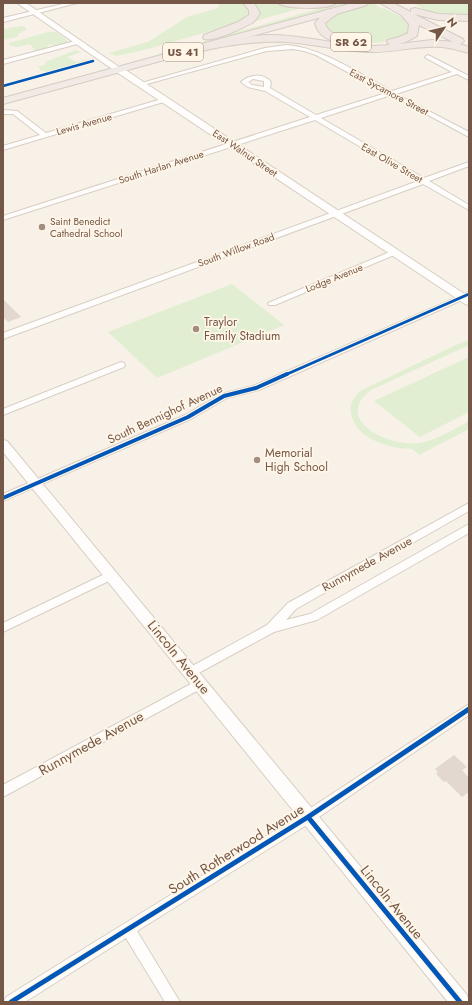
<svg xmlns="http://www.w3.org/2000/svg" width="472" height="1005" font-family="Jost,sans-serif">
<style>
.green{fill:#e2eed1}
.building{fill:#e3d8cf}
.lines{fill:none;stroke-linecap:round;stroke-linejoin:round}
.minor-casing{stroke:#d8cec5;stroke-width:2}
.tertiary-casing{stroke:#d8cec5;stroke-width:2}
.secondary-casing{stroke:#d7cdc4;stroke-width:2}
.trunk-casing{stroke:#d5ccc4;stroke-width:2}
.motorway-casing{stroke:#d5ccc4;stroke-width:2}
.minor{fill:#fefdfb;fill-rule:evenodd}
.tertiary{fill:#fefdfb;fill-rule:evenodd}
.secondary{fill:#fefdfb;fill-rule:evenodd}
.trunk{fill:#f2eae4;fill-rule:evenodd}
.motorway{fill:#f1e8e3;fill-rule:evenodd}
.cycleway-far3-casing{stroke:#fff6e8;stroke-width:4}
.cycleway-far2-casing{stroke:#fff6e8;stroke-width:5}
.cycleway-far1-casing{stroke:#fff6e8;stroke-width:6}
.cycleway-casing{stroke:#fff6e8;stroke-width:8}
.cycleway-far3{stroke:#0057b8;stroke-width:2.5}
.cycleway-far2{stroke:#0057b8;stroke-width:3}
.cycleway-far1{stroke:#0057b8;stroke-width:4}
.cycleway{stroke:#0057b8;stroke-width:5}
.poi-dot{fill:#a28d7f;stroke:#fff6e8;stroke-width:1.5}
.labels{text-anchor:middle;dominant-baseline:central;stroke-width:3.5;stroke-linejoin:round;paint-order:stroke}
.far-street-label{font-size:10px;fill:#755747;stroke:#fff6e8}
.far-poi-label{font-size:10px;fill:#755747;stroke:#fff6e8;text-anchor:start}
.shield{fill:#fff6e8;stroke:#9e8777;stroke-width:1}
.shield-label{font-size:11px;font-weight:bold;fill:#755747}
.poi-label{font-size:12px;fill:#755747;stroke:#fff6e8;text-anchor:start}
.street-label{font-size:12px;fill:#755747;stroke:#fff6e8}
.near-street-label{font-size:14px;fill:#755747;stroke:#fff6e8}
</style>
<rect width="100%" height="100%" fill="#f7f1e7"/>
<path class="green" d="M219 3H244L250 9V16L232 25 144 50 116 56 109 53 148 42 187 17 218 8Z
M252 3H274L305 7 255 21 259 16V10Z
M339 3H349L226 38 142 59Z
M368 3H373L382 9 384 8 405 19 410 24 409 31C396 46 356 45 339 38 334 36 330 32 325 29L324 22 337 14 369 4Z
M413 3H428L432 5 430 3H469V16L438 14 425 10Z
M21 26 25 27 26 30 19 33 17 37 3 40 4 29Z
M48 32H56L68 41V43L55 46 51 44 48 45 47 48 35 51 30 44 17 47 9 45V43Z
M76 50 81 52 67 57 76 62 90 59 91 60 45 73H43L46 70 35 72 41 70 38 67 47 64 45 62Z
M232 284 284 325 157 378 108 332Z
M469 340V345L371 390C331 421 390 447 419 443 436 441 454 429 469 421V429L419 455C417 453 414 450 412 449 409 448 403 449 400 448 381 445 358 437 352 417 348 406 353 397 362 390L458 344Z
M469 357V412L420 437 374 401Z"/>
<path class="building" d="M3 299 21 317 8 322 3 317Z
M454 755 467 767 462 770 469 778V792L462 797 446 781 444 782 436 774 438 772 435 769Z"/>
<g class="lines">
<g class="minor-casing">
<path id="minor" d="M67 3H77L3 22V18Z
M79 40 81 41V43L3 64V60Z
M286 45C321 47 361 75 392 91L452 72 426 58 425 57 428 55 469 76V80L457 74 396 94 469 132V137L391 95 321 118 424 178 469 162V166L429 181 469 205V210L423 184 3 339V333L418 181 315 120 3 220V216L310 117 265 91 248 87 241 82C249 74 263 73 271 82L270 88 316 115 386 93 316 55 304 51 293 49 267 51 143 85 138 84 265 48ZM253 79 264 81V87L252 85 248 82Z
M165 98 168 100 167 101 3 150V146L40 135 13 114H3V110L17 111 46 133Z
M392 251H395L399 253 275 305H269L268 303Z
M469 292V297L259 390 227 398 191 419 3 501V494L185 415 221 394 253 386Z
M121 362 124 363 125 365 124 367 3 415V409Z
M469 503V511L296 609 286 620 310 614 469 524V533L317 620 274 632 195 675 191 677 187 675 185 672 187 669 267 625 288 603Z
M111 571 115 572 116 575 115 578 3 632V623Z
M200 679 204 681 206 684 204 687 3 797V785Z
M469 704V715L313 821 137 931 180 1002H165L126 938 25 1002H4L6 997 303 813Z"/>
</g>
<g class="tertiary-casing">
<path id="tertiary" d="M115 67H121L469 297V305L465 304 115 71Z
M3 440 7 441 467 995 469 1002H448L3 452Z"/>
</g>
<g class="secondary-casing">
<path id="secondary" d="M17 3H26L122 69 118 71H115Z"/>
</g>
<g class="trunk-casing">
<path id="trunk" d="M353 3H367L366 5 3 104V98Z"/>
</g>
<g class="motorway-casing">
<path id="motorway" d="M243 3H254L260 13C258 17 256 20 252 23 243 28 214 42 204 39L203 37 204 35 238 22 249 15V10Z
M278 3H336C330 10 284 9 278 3Z
M352 3H368L367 5 337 14 325 23C328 34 339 36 349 39L350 41 346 44 373 46 390 45 387 42 388 40 399 37 408 33 409 24 401 15 380 3H393L411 12V9L415 8 438 14 469 15V21L438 20 414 14 463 39 464 41 460 44 469 47V53C460 51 452 48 442 47 419 45 396 52 373 52 344 52 315 44 286 42 245 40 205 50 166 59L161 56 162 54C197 45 234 36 270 35 294 35 317 40 340 43 328 40 318 36 315 23L324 13ZM419 25 453 42 432 40 398 44 406 42 417 36Z"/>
</g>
<use href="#minor" class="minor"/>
<use href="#tertiary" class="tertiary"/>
<use href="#secondary" class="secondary"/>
<use href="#trunk" class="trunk"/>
<use href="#motorway" class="motorway"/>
<g class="cycleway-far3-casing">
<path id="cycleway-far3" d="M3 86 93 61"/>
</g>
<g class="cycleway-far2-casing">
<path id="cycleway-far2" d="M285 375 469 294"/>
</g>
<g class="cycleway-far1-casing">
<path id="cycleway-far1" d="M3 498 188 417 224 396 256 388 287 374"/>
</g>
<g class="cycleway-casing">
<path id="cycleway" d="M308 817 460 1002
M11 1002 308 817 469 709"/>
</g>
<use href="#cycleway-far3" class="cycleway-far3"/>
<use href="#cycleway-far2" class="cycleway-far2"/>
<use href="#cycleway-far1" class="cycleway-far1"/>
<use href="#cycleway" class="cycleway"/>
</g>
<g class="poi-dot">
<circle cx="42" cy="227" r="4"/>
<circle cx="196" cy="329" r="4"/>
<circle cx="257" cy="460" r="4"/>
</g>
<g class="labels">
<g class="far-street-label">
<text transform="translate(389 92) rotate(28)">East Sycamore Street</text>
<text transform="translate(84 124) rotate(-16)">Lewis Avenue</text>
<text transform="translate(245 153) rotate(34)">East Walnut Street</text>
<text transform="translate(392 163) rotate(30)">East Olive Street</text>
<text transform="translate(161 167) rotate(-18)">South Harlan Avenue</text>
<text transform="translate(236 250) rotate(-20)">South Willow Road</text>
<text transform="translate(334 278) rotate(-22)">Lodge Avenue</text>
</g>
<g class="far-poi-label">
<text x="50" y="221">Saint Benedict<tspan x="50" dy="12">Cathedral School</tspan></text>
</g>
<g class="shield">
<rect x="331" y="33" width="40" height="18" rx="3"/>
<rect x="163" y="43" width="40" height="18" rx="3"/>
</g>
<g class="shield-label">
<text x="351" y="42">SR 62</text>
<text x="183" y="52">US 41</text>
</g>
<g class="poi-label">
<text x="204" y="322">Traylor<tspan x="204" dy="14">Family Stadium</tspan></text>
<text x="265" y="453">Memorial<tspan x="265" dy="14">High School</tspan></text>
</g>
<g class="street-label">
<text transform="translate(165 414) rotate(-25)">South Bennighof Avenue</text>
<text transform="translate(367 564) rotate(-29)">Runnymede Avenue</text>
</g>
<g class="near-street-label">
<text transform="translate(179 657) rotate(51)">Lincoln Avenue</text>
<text transform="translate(91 743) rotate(-29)">Runnymede Avenue</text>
<text transform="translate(236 849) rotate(-32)">South Rotherwood Avenue</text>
<text transform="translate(392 902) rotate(51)">Lincoln Avenue</text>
</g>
</g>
<rect width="472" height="1005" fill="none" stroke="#755747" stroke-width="8"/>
<g transform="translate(444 28) rotate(55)" stroke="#fff6e8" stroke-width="3" paint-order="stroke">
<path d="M0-3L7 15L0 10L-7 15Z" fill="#755747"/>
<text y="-6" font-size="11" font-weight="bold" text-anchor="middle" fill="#755747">N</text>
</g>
</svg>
